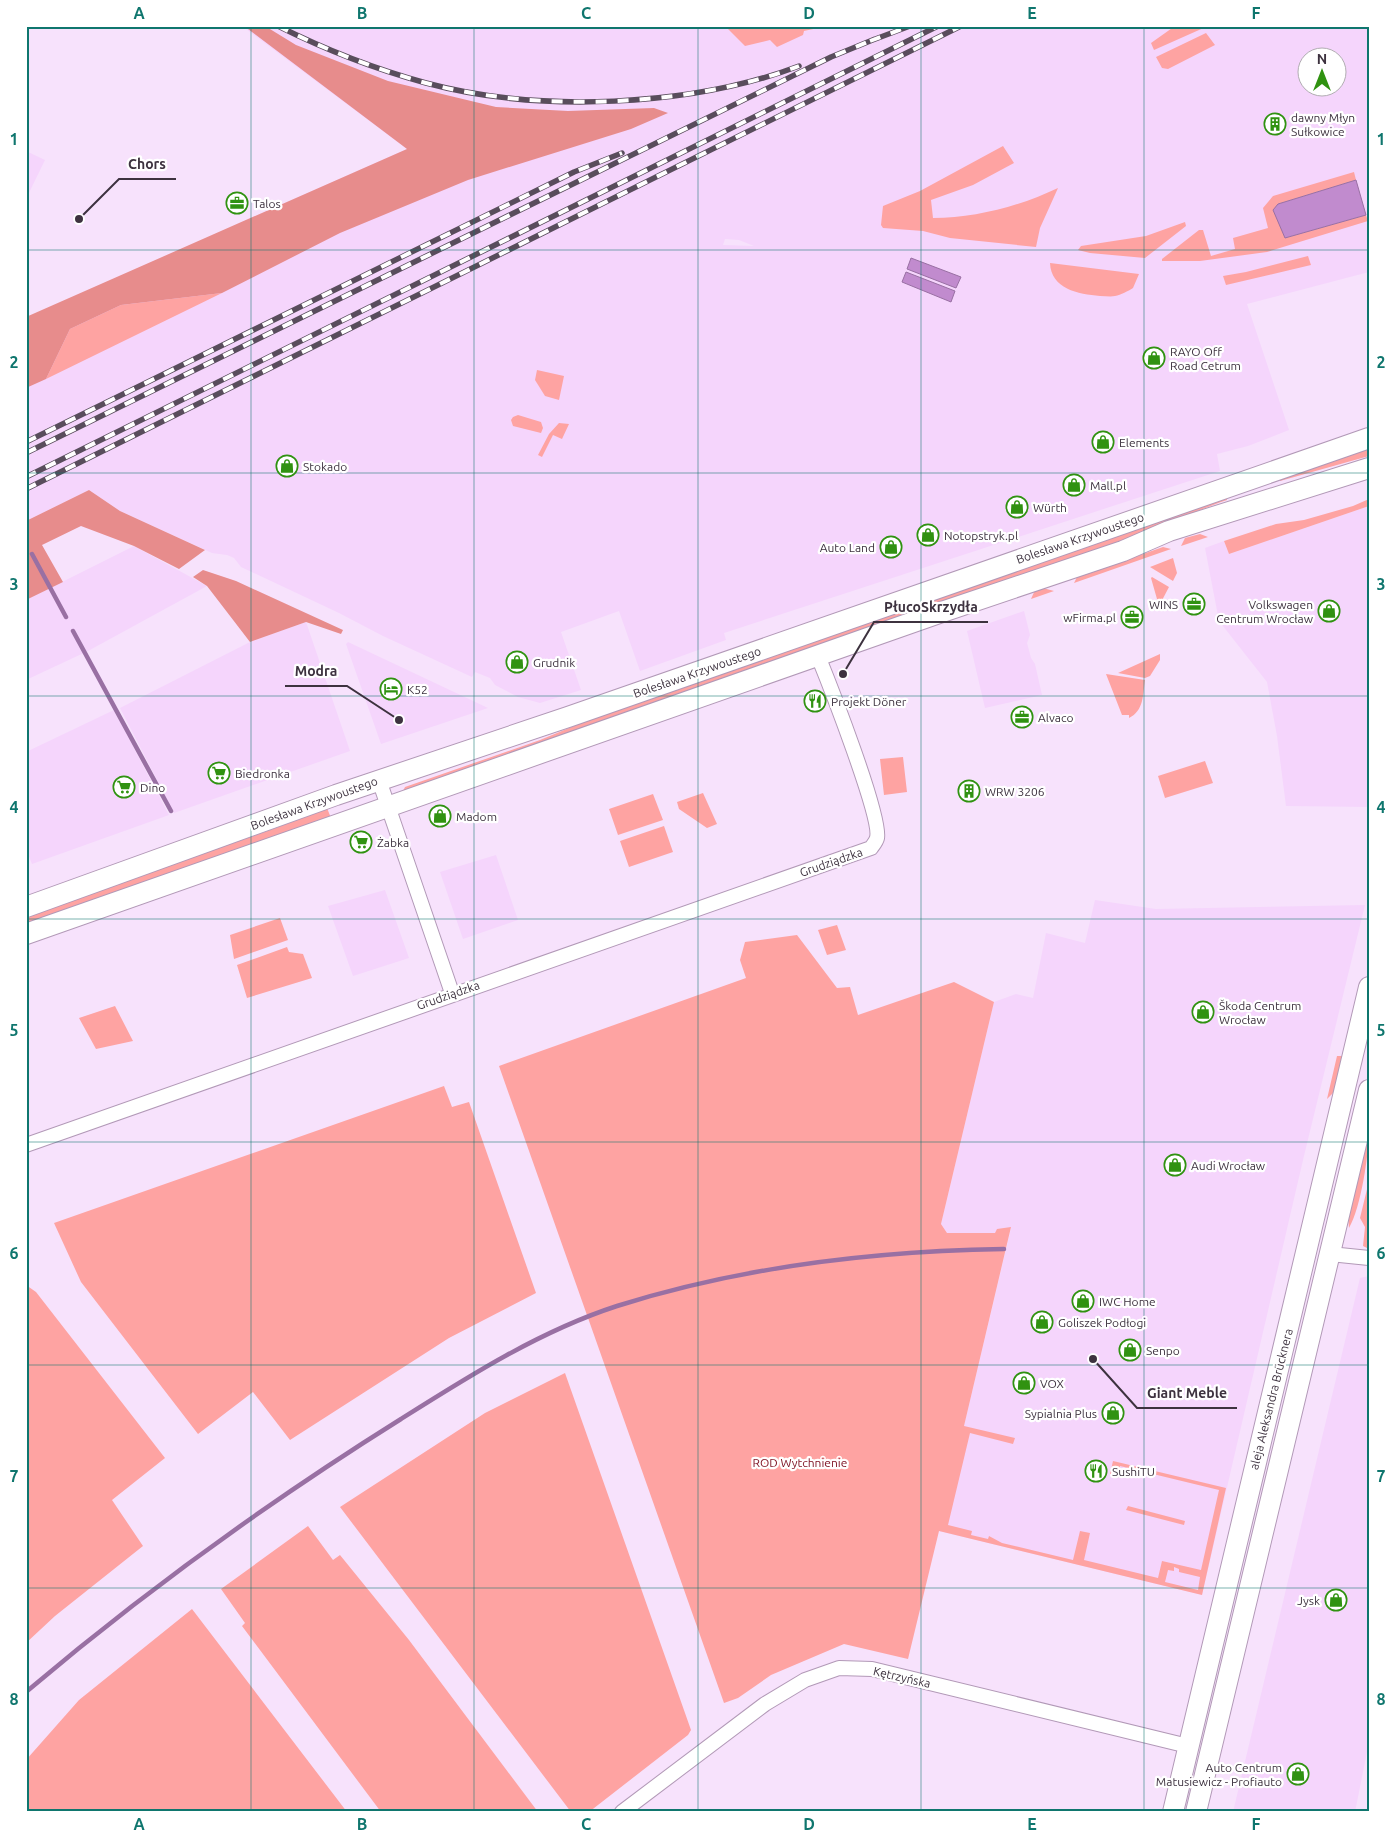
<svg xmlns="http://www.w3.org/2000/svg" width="1395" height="1838" font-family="Ubuntu,sans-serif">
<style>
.built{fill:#f5d5fc;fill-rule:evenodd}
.green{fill:#fea3a2;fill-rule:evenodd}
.forest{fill:#e78c8c}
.water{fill:#c18bce;stroke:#9970a3}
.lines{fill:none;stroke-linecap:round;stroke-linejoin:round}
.stream{stroke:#9970a3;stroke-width:4.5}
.street-casing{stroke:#b299b7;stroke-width:16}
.secondary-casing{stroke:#b299b7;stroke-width:22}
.street{stroke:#fff;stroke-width:14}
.secondary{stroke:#fff;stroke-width:20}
.rail-casing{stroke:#594d5c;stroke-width:5.5}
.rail{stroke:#fff;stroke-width:4;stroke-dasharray:11;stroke-linecap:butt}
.grid{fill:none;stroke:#0f766e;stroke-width:1;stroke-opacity:0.55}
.labels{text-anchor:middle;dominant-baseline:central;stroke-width:4.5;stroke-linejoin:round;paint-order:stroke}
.poi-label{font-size:12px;fill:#3d323f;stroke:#fff;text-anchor:start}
.street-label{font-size:12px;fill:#3d323f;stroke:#fff}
.park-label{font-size:12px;fill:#7d1021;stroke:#fff}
.leader{fill:none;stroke:#3d323f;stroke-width:2}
.callout-dot{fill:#3d323f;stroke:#fff;stroke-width:2}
.callout-label{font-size:14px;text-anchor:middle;font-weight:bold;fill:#3d323f;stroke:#fff;stroke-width:4.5;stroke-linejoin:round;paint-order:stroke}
.neatline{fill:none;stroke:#0f766e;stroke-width:2}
.grid-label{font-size:16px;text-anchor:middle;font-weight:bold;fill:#0f766e}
</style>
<rect width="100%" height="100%" fill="#f7e2fc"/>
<path class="built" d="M242 26H725L745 45 828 26H1369V272L1247 304 1289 430 1248 446 1217 454 1220 471 724 633 726 640 640 671 619 611 561 632 581 690 540 703 518 697 495 685 490 678 475 672 472 677 383 636 339 613 241 567 234 558 227 555 212 553 120 511 89 490 26 521V318L407 149ZM1308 58H1338V88H1308ZM725 239 739 240 754 246 723 245Z
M26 151 45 160 26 199Z
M1369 506V807L1286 806 1277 736 1267 682 1219 621 1205 548 1224 541 1229 554Z
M134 546 207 586 88 651 26 680V600Z
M1024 611 1030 635 1027 643 1031 658 1035 664 1042 695 985 708 967 631Z
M306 622 350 751 174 813 120 708 250 642Z
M348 642 488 708 381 744 346 644Z
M114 710 169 815 32 864 26 849V752Z
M496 855 518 920 463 939 440 872Z
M385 890 409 958 353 976 328 906Z
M1095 900 1156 909 1365 905 1303 1160 1202 1595 939 1531 1011 1228 995 1233H947L941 1224 994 1002 1016 994 1033 998 1046 933 1085 943Z
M1369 1276V1742L1355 1812H1233L1360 1278Z"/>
<path class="green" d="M725 26H828L804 31 803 35 777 47 770 40 745 46Z
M1175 26H1208L1154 50 1151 43Z
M1206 33 1215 45 1168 69 1162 68 1156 57Z
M1003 146 1014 163 973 185 931 200 933 218C976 218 1020 206 1058 188L1040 228 1036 247 950 238 923 231 883 228 881 225 883 206 920 191Z
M1354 172 1356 180 1278 204 1285 238 1366 215 1368 221 1267 252 1200 261H1162V259L1199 230H1203L1211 256 1235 249 1233 238 1268 228 1263 208 1273 196Z
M1185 222 1186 226 1145 258 1090 253 1078 250 1081 246 1146 236Z
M1308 256 1311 265 1226 285 1223 276 1246 272Z
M1050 263 1139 274 1133 288C1128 291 1121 295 1115 296 1111 297 1105 296 1100 296 1078 294 1051 289 1050 263Z
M222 293 46 379 70 329 121 305Z
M537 370 564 376 559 400 545 396 535 380Z
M518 415 541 422 543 428 541 433 513 426 511 420 513 417Z
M559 423 569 424 562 439 553 435 542 457 538 455 549 434Z
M1369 447V456L1280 481V478Z
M1227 497V500L1221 502 1073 559 403 791 405 787 540 740 603 714Z
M1369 499V506L1229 554 1224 541 1276 524 1304 520 1353 506Z
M1200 534 1208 537 1181 546 1185 538Z
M1163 547 1171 549 1074 583 1077 577Z
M1173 558 1177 573 1173 581 1150 567Z
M1152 577 1169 587 1159 606 1151 578Z
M1043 588 1054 591 1031 599 1035 590Z
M1160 654V660L1150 676 1145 678 1118 673Z
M1106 674 1145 680C1143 694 1144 711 1129 718V715H1122Z
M903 757 907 792 884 795 880 759Z
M1205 761 1213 783 1165 798 1158 776Z
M703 793 717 824 707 828 679 809 677 802Z
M653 794 663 820 618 835 609 809Z
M327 808 331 818 26 926V916L34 913 273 829Z
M664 826 673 852 629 867 620 841Z
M280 918 288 940 234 959 230 935Z
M837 925 846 950 827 955 818 930Z
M797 935 837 988 850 987 858 1015 954 982 994 1002 941 1224 947 1233H995L997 1229 1011 1227 964 1426 1015 1438 1013 1444 970 1433 948 1525 972 1531 971 1535 988 1539 989 1536 1002 1543 1073 1560 1080 1531 1090 1533 1084 1560 1158 1578 1162 1561 1201 1570 1219 1490 1120 1466 1117 1475 1110 1474 1113 1461 1226 1488 1202 1595 939 1531 908 1659 844 1644 771 1675 738 1698 724 1703 499 1066 746 978 740 960 745 942ZM1174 1567 1179 1569V1572L1200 1577 1198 1590 1165 1582 1168 1570 1174 1571Z
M287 947 289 952 303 954 312 978 247 998 237 965Z
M115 1006 133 1041 96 1049 79 1018Z
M1337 1056H1344L1336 1090 1327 1099Z
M444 1086 452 1107 469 1102 536 1293 449 1338 290 1440 253 1392 198 1434 81 1282 54 1223Z
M1369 1130C1369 1153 1361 1208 1349 1228L1348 1216Z
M1369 1181V1249L1363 1246 1365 1227 1360 1218Z
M26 1285 36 1292 165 1458 112 1500 143 1546 55 1616 26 1643Z
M565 1373 691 1730 688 1735 589 1812H571L340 1507 485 1413Z
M1128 1506 1185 1521 1184 1525 1126 1510Z
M308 1526 333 1560 340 1555 409 1640 538 1812H381L242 1626 245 1623 221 1589Z
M192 1609 347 1812H31L26 1808V1760L79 1700Z"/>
<path class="forest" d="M244 26H265L296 45 388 81 496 107 568 111 654 108 668 113 631 129 468 180 340 233 222 293 121 305 70 329 46 379 26 388V317L407 149Z
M89 490 120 511 205 550 179 569 134 546 81 526 42 545 63 582 26 600V521Z
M203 570 236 581 343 630 341 634 306 622 250 642 207 586 193 577Z"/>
<path class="water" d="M1356 180 1366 215 1285 238 1273 210 1278 204Z
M911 258 961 277 956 288 907 269Z
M906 272 955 291 951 302 902 282Z"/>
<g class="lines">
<path class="stream" d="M32 554 66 617
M73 631 171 811
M26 1692C144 1592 270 1501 401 1419 469 1376 540 1331 617 1306 741 1267 874 1251 1004 1249"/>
<g class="street-casing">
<path id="street" d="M379 780 452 993
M26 1145 871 848C873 845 876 842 877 838 882 818 829 683 818 656
M1330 1254 1369 1258
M622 1812 765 1704 805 1680 839 1668 872 1669 1188 1746"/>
</g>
<g class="secondary-casing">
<path id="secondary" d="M26 907 336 795 568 717 1369 438
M26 934 939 613 1123 551 1169 531 1369 468
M1173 1812 1369 987
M1196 1812 1369 1090"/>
</g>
<use href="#street" class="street"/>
<use href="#secondary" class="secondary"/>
<g class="rail-casing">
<path id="rail" d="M278 26C326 50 375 69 426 83 538 113 691 107 799 66
M870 41 910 26
M26 442 574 172 622 153
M26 453 831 57 875 39
M26 477 938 26
M26 489 961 26"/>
</g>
<use href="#rail" class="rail"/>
</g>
<path class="grid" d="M251 26V1812M474 26V1812M698 26V1812M921 26V1812M1144 26V1812M26 250H1369M26 473H1369M26 696H1369M26 919H1369M26 1142H1369M26 1365H1369M26 1588H1369"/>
<defs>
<g id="building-ring" transform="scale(1.125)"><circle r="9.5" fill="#fff" stroke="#309211" stroke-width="1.5"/><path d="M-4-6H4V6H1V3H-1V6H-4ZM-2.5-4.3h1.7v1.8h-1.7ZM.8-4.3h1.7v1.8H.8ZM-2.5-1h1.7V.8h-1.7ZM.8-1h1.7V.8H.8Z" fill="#309211"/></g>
<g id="office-ring" transform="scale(1.125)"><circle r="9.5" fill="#fff" stroke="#309211" stroke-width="1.5"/><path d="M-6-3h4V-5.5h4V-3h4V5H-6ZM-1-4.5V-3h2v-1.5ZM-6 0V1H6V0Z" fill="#309211"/></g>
<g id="shop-ring" transform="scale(1.125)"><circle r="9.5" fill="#fff" stroke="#309211" stroke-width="1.5"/><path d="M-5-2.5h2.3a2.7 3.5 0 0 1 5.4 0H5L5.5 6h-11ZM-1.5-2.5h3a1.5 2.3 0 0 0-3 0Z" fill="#309211"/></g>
<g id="hotel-ring" transform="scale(1.125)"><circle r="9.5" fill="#fff" stroke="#309211" stroke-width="1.5"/><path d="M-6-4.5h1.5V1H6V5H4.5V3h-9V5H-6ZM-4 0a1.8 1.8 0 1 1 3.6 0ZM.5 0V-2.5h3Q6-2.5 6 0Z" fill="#309211"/></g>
<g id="restaurant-ring" transform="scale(1.125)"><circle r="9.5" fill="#fff" stroke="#309211" stroke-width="1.5"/><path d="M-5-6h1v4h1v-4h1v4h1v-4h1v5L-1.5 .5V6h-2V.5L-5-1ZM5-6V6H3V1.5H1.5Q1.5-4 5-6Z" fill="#309211"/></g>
<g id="supermarket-ring" transform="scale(1.125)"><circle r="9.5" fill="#fff" stroke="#309211" stroke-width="1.5"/><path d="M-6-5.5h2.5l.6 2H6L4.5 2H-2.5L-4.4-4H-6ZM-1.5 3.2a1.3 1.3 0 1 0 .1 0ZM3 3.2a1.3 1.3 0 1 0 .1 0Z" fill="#309211"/></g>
</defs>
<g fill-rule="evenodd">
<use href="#building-ring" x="1275" y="124"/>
<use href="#office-ring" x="237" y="203"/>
<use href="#shop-ring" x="1154" y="358"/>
<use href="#shop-ring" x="1103" y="442"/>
<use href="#shop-ring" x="287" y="466"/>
<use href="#shop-ring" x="1074" y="485"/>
<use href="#shop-ring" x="1017" y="507"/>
<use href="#shop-ring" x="928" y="535"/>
<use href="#shop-ring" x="891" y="547"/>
<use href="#office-ring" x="1194" y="604"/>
<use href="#shop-ring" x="1329" y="611"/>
<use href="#office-ring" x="1132" y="617"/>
<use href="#shop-ring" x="517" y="662"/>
<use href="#hotel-ring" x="391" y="689"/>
<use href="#restaurant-ring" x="815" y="701"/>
<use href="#office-ring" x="1022" y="717"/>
<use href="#supermarket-ring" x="219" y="773"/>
<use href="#supermarket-ring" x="124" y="787"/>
<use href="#building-ring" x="969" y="791"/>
<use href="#shop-ring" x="440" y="816"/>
<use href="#supermarket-ring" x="361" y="842"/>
<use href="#shop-ring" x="1203" y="1012"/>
<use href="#shop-ring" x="1175" y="1165"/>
<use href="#shop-ring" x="1083" y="1301"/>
<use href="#shop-ring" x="1042" y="1322"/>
<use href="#shop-ring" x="1130" y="1350"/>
<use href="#shop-ring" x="1024" y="1383"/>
<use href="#shop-ring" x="1113" y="1413"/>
<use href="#restaurant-ring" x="1096" y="1471"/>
<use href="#shop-ring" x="1336" y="1600"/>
<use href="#shop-ring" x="1298" y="1774"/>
</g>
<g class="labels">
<g class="poi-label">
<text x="1291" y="117">dawny Młyn<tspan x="1291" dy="14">Sułkowice</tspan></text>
<text x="253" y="203">Talos</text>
<text x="1170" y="351">RAYO Off<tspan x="1170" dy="14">Road Cetrum</tspan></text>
<text x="1119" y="442">Elements</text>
<text x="303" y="466">Stokado</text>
<text x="1090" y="485">Mall.pl</text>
<text x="1033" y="507">Würth</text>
<text x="944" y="535">Notopstryk.pl</text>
<text x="875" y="547" text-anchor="end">Auto Land</text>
<text x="1178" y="604" text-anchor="end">WINS</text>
<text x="1313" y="604" text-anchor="end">Volkswagen<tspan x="1313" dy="14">Centrum Wrocław</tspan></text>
<text x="1116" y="617" text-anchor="end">wFirma.pl</text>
<text x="533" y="662">Grudnik</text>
<text x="407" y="689">K52</text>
<text x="831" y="701">Projekt Döner</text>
<text x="1038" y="717">Alvaco</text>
<text x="235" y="773">Biedronka</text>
<text x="140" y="787">Dino</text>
<text x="985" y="791">WRW 3206</text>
<text x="456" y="816">Madom</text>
<text x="377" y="842">Żabka</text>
<text x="1219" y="1005">Škoda Centrum<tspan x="1219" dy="14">Wrocław</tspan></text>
<text x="1191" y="1165">Audi Wrocław</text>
<text x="1099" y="1301">IWC Home</text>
<text x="1058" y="1322">Goliszek Podłogi</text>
<text x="1146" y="1350">Senpo</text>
<text x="1040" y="1383">VOX</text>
<text x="1097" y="1413" text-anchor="end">Sypialnia Plus</text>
<text x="1112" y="1471">SushiTU</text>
<text x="1320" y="1600" text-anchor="end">Jysk</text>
<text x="1282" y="1767" text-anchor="end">Auto Centrum<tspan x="1282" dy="14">Matusiewicz - Profiauto</tspan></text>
</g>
<g class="street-label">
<text transform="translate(1080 538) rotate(-19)">Bolesława Krzywoustego</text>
<text transform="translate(697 672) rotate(-19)">Bolesława Krzywoustego</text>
<text transform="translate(314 803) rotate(-20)">Bolesława Krzywoustego</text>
<text transform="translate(831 862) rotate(-19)">Grudziądzka</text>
<text transform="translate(448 995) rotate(-19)">Grudziądzka</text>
<text transform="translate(1271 1399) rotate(-76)">aleja Aleksandra Brücknera</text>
<text transform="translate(902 1677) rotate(13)">Kętrzyńska</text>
</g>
<g class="park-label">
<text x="800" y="1462">ROD Wytchnienie</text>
</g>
</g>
<path class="leader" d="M79 219L119 179H176M843 674L874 622H988M399 720L347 686H285M1093 1359L1137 1408H1237"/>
<g class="callout-dot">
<circle cx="79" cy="219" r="5"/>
<circle cx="843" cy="674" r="5"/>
<circle cx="399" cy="720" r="5"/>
<circle cx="1093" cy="1359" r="5"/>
</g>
<g class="callout-label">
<text x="147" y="169">Chors</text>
<text x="931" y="612">PłucoSkrzydła</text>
<text x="316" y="676">Modra</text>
<text x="1187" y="1398">Giant Meble</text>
</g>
<rect width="1395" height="1838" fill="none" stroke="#ffffff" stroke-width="55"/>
<g transform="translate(1322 72)"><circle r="24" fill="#ffffff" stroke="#b1adb2"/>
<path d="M0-4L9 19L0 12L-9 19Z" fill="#309211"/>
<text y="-8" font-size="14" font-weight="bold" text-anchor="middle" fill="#3d323f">N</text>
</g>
<rect x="28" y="28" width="1340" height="1782" class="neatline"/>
<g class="grid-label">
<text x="139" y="19">A</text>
<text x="362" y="19">B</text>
<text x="586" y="19">C</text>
<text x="809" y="19">D</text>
<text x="1032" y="19">E</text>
<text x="1256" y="19">F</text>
<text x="14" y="145">1</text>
<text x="1381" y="145">1</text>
<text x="14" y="368">2</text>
<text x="1381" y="368">2</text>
<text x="14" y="590">3</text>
<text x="1381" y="590">3</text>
<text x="14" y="813">4</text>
<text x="1381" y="813">4</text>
<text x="14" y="1036">5</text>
<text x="1381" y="1036">5</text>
<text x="14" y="1259">6</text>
<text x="1381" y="1259">6</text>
<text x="14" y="1482">7</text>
<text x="1381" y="1482">7</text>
<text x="14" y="1705">8</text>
<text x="1381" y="1705">8</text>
<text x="139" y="1830">A</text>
<text x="362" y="1830">B</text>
<text x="586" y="1830">C</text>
<text x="809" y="1830">D</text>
<text x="1032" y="1830">E</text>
<text x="1256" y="1830">F</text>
</g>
</svg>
